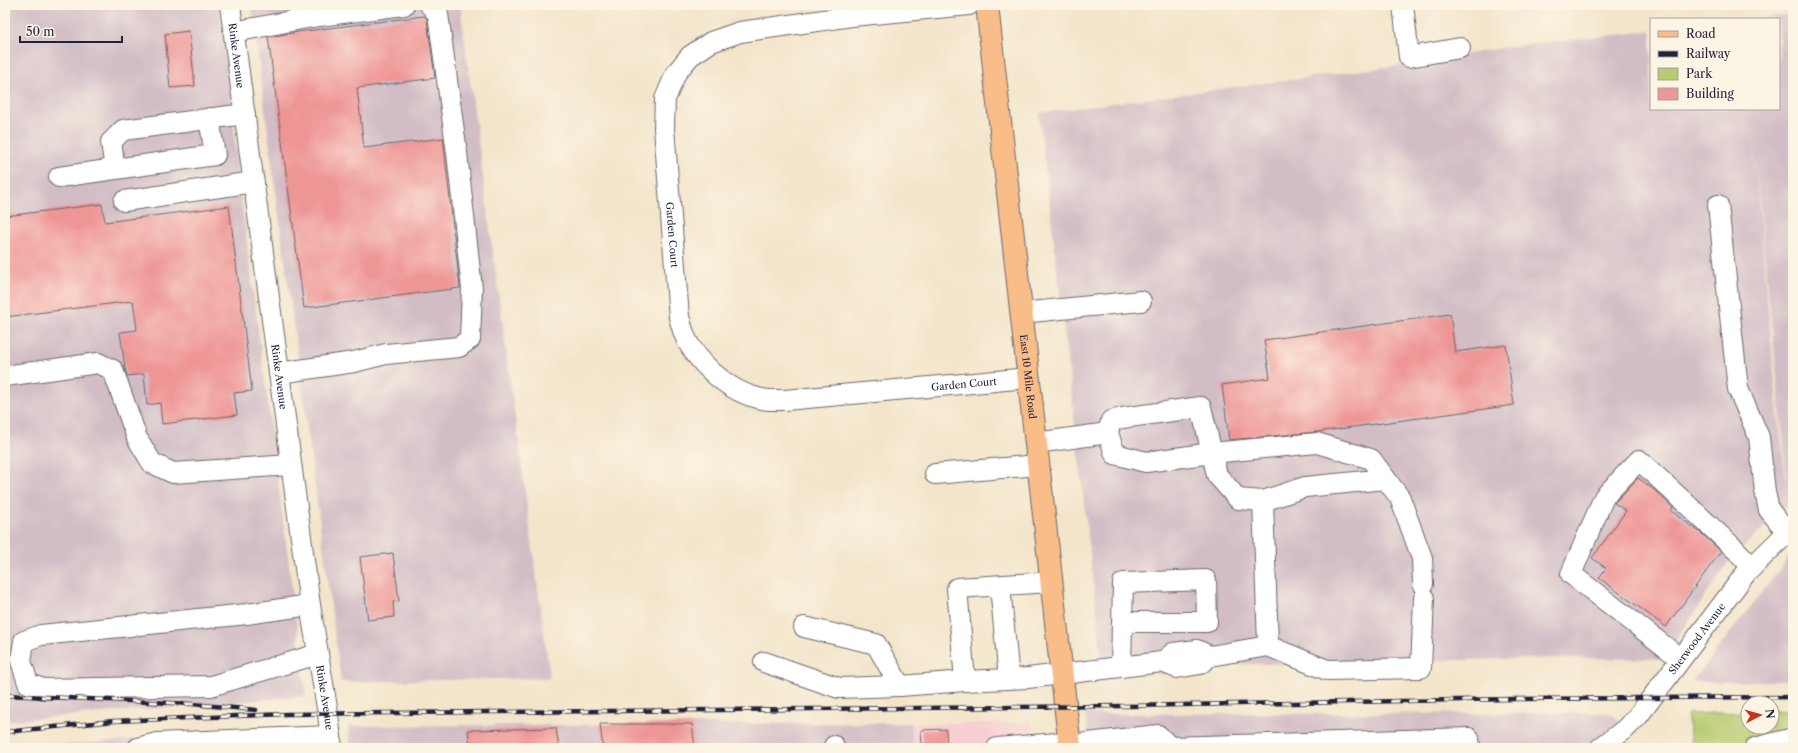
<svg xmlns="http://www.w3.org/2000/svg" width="1798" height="753" font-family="'Libre Caslon Text',serif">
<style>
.built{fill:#f7cfd2}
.industrial{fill:#d2bdc6;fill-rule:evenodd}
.green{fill:#b6cb70;stroke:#6c7656}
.building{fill:#ee9595}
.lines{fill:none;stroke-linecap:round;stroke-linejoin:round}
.minor-casing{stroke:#6b666d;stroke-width:22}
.major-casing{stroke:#6b666d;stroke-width:24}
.minor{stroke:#fff;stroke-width:20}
.major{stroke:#f8bd88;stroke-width:22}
.rail-casing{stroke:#22223b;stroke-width:4.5}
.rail{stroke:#fcf5e5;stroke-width:3;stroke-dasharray:9;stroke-linecap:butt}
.labels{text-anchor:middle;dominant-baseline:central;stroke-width:3;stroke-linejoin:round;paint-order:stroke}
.street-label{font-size:10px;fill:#22223b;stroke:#fcf5e5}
</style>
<rect width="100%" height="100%" fill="#fcf5e5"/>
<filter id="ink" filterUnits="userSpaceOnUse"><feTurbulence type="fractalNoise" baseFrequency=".025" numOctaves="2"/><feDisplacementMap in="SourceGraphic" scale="8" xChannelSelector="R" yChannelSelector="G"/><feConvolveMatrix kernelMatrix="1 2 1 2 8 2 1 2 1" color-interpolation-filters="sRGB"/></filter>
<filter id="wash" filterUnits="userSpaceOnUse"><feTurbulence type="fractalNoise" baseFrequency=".012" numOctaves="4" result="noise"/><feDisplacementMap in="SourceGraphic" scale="16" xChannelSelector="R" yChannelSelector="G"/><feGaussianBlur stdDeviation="0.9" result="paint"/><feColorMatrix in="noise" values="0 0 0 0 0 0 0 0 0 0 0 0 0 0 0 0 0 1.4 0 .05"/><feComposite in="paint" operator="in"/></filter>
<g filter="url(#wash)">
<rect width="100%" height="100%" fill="#f3e5ca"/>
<path class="built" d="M911 723H1032L1034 748H913Z"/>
<path class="industrial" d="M5 5H219L231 95 238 175 306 696 5 721Z
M251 5H460L550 678 341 682Z
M1793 14V499L1730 560 1663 659 1569 658 1103 667 1039 113 1417 63 1507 47 1651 31V109H1779V19H1756ZM1751 119 1787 477H1786L1777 406Z
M1793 554V681L1692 682 1791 555Z
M1611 713 1621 722 1592 741 1568 748H1089L1085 714Z
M911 723 913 748H351L348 726Z
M188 736H312L314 748H20Z"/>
<path class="green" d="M1772 711H1793V748H1692L1687 714 1748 712V727H1772Z"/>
<g id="blocks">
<path class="building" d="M424 16 427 19 435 78 357 88 364 148 443 138 460 288 304 308 268 37 298 32Z
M189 31 195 86 170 88 165 34Z
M102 204 105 222 229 206 252 391 234 393 237 415 162 424 160 403 147 405 144 374 127 376 125 368 120 332 137 330 133 301 5 317V216Z
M1450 314 1455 352 1506 345 1514 405 1317 432 1229 440 1222 385 1270 378 1264 340Z
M1638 478 1653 489 1673 508 1671 511 1702 534 1721 551 1666 627 1599 578 1606 568 1592 558 1626 511 1614 503Z
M393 553 399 601 393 602 394 617 368 620 360 557Z
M600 724H692L695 748H603Z
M556 728 559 748H470L468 730Z
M946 729 947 748H922L921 730Z"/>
</g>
</g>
<g filter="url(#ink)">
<use href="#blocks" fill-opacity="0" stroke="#6b666d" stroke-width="1"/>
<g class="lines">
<g class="minor-casing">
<g id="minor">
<path id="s1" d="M230 5 310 605 328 714 332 748"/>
<path id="s2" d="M969 5 852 16 740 32 711 42 690 56 676 73 665 99 664 128 679 317C682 327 684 337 690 346 705 369 731 392 758 398 767 401 776 400 785 400L1028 378"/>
<path d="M1403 5 1409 57 1460 48"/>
<path d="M234 32 312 17 404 5"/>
<path d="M209 118 215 155 115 169 111 142 123 130 245 114"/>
<path d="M59 177 115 169"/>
<path d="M124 201 254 182"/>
<path d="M1718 205 1738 389 1759 437 1765 492 1769 510 1787 532"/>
<path d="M1021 313 1141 301"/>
<path d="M279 373 354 362 386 354 459 347 470 339 472 289 457 153 438 14 430 5"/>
<path d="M5 376 98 363 113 370 137 438 152 463 173 473 291 465"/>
<path d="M1108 433 1115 454 1146 462 1212 453 1317 443 1371 459 1400 498 1422 558 1423 584"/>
<path d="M1036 443 1108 433 1111 421 1122 418 1201 407 1217 475 1238 499 1263 501 1268 646 1210 656 1200 664 1177 668 1162 662 1028 678 965 681 957 588 1052 582"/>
<path d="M935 474 1038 465"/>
<path d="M1263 501 1305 487 1386 479"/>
<path d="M1000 586 1009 679"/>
<path d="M310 605 247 614 41 635 24 641 21 661 28 683 43 689 211 686 318 654"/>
<path d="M804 627 876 644 900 686 965 681"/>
<path d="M1268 646 1327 670 1421 668 1424 598"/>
<path d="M1681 659 1571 574 1604 497 1639 460 1736 550 1752 567"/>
<path d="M764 662 839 688 900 686"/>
<path d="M1162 662 1173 653 1197 650 1210 656"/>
<path d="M1121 667 1123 583 1206 580 1207 622H1122"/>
<path d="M1070 745 1158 735 1170 747 1469 738 1470 748"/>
<path d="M834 746V748"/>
<path d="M138 748 157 743 331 736"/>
<path d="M997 748 1069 742"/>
<path id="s3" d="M1600 748 1624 730 1638 716 1746 573 1793 527"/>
<path d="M1755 748 1793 738"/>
</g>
</g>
<g class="major-casing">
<g id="major">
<path id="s4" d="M987 5 1070 748"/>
</g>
</g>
<use href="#minor" class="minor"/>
<use href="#major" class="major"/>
<g class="rail-casing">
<path id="rail" d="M5 695 192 704 256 710
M5 732 114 721 287 714 1127 706 1515 699 1793 697"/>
</g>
<use href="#rail" class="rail"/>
</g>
</g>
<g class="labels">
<g class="street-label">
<text stroke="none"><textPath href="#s1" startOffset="51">Rinke Avenue</textPath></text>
<text stroke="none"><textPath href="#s2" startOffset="473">Garden Court</textPath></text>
<text stroke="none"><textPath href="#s4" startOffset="374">East 10 Mile Road</textPath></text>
<text stroke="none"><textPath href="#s1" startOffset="375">Rinke Avenue</textPath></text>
<text stroke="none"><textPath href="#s2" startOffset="881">Garden Court</textPath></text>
<text stroke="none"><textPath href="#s3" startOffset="147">Sherwood Avenue</textPath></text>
<text stroke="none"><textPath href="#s1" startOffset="699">Rinke Avenue</textPath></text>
</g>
</g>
<rect width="1798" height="753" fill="none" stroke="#fcf5e5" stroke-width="20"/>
<rect x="1650" y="18" width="130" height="92" fill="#fcf5e5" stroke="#a5a1a1"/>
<rect x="1658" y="31" width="20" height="6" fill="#f8bd88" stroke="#a5a1a1"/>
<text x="1686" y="38" font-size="12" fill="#22223b">Road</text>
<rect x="1658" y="51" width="20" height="6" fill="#22223b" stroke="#a5a1a1"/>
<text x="1686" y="58" font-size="12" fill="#22223b">Railway</text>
<rect x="1658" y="68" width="20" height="12" fill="#b6cb70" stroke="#a5a1a1"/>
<text x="1686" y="78" font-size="12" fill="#22223b">Park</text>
<rect x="1658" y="88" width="20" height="12" fill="#ee9595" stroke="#a5a1a1"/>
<text x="1686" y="98" font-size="12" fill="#22223b">Building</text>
<g transform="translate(1760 715) rotate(84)"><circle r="19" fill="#fcf5e5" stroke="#a5a1a1"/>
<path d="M0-3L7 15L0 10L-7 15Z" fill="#c8321e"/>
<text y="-6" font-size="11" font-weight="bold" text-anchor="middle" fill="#22223b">N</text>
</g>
<path d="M20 36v6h102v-6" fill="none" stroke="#22223b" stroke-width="2"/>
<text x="26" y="36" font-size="12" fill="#22223b" stroke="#fcf5e5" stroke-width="3" paint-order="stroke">50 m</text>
</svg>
